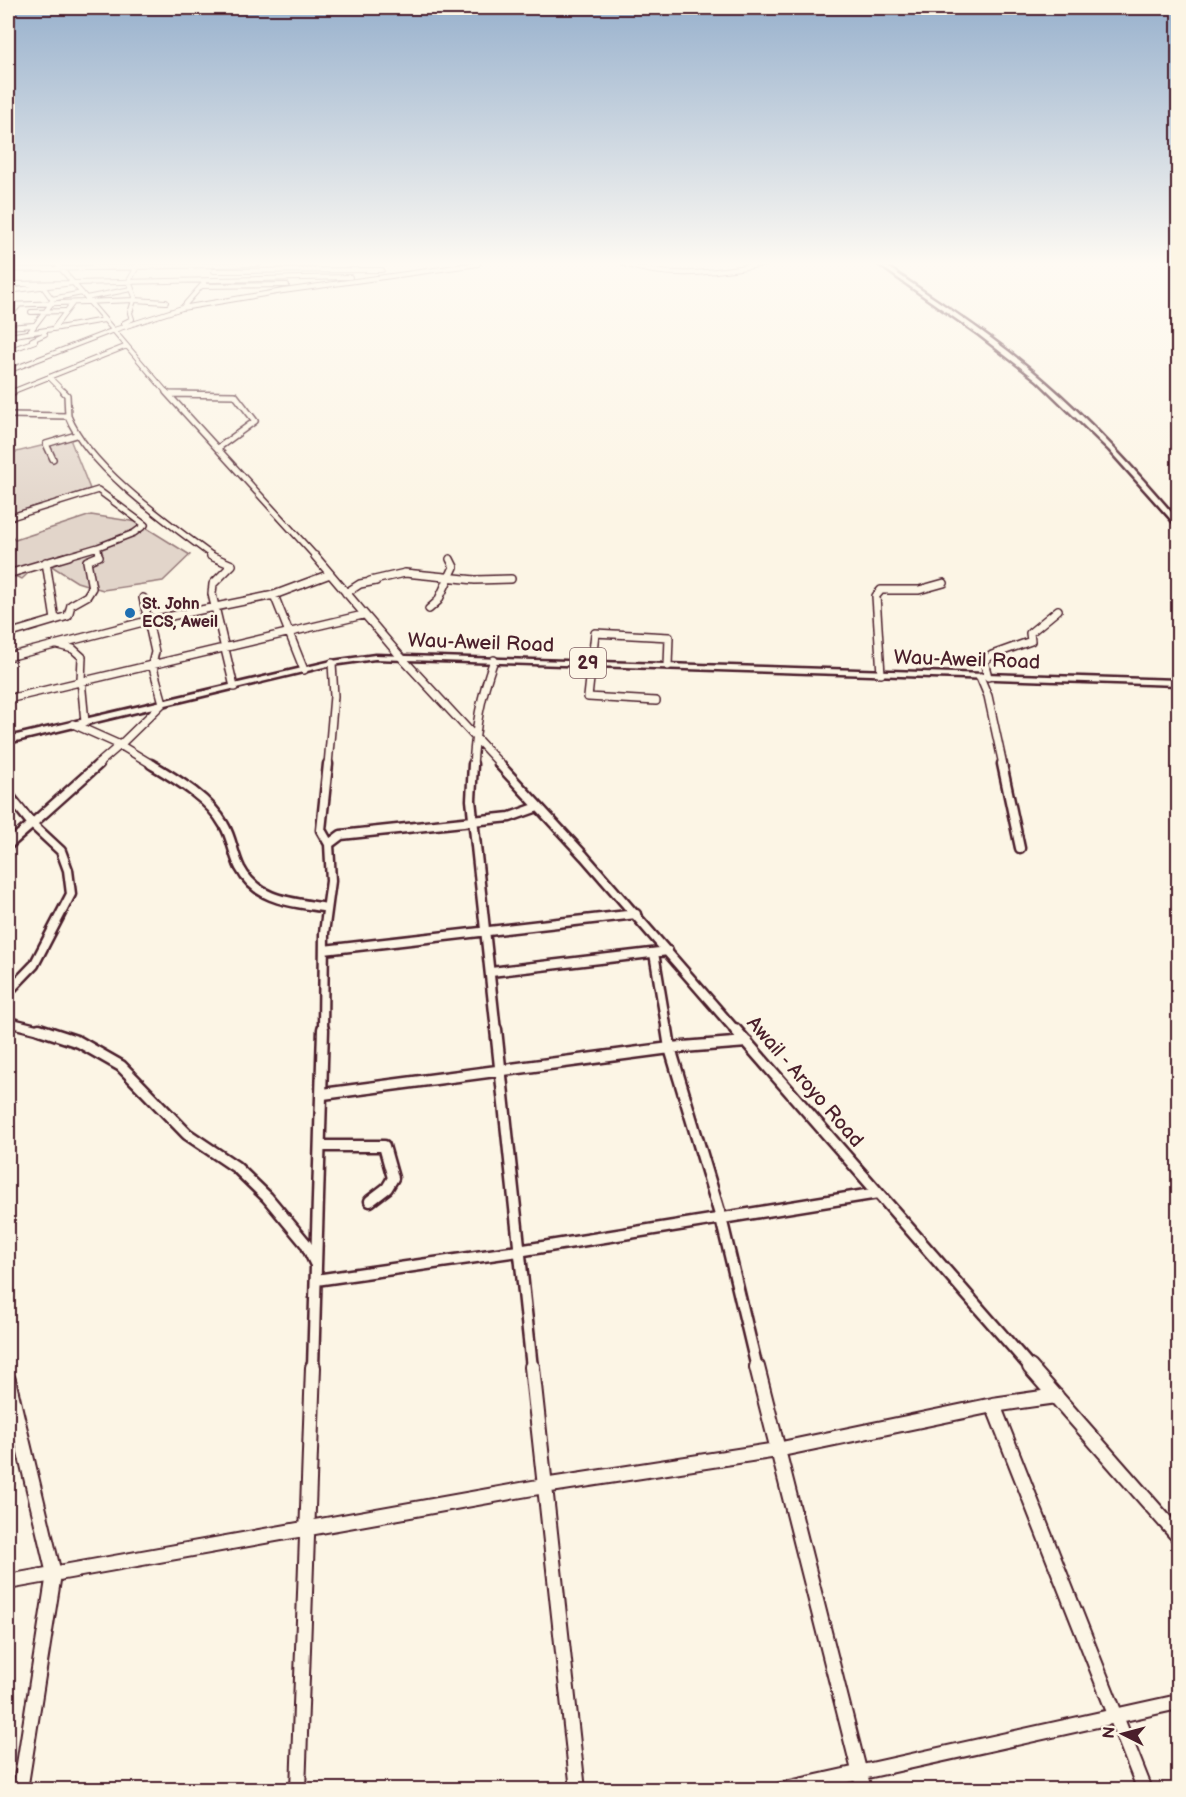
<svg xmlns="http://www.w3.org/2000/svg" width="1186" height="1797" font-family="'Balsamiq Sans',sans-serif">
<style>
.green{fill:#e2d5ca;stroke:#967a7a;stroke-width:1.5}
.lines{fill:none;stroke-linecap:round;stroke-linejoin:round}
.minor-far5-casing{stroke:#4a1f2b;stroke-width:6}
.minor-far4-casing{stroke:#4a1f2b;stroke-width:8}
.minor-far3-casing{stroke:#4a1f2b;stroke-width:10}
.minor-far2-casing{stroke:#4a1f2b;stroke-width:13}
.minor-far1-casing{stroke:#4a1f2b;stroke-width:15}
.minor-casing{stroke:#4a1f2b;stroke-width:18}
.major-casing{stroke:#4a1f2b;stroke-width:5}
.minor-far5{stroke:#fcf5e5;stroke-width:4}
.minor-far4{stroke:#fcf5e5;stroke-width:5}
.minor-far3{stroke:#fcf5e5;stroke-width:7}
.minor-far2{stroke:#fcf5e5;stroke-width:8}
.minor-far1{stroke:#fcf5e5;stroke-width:10}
.minor{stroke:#fcf5e5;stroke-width:14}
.major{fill:#fcf5e5;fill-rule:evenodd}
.poi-dot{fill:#1f6fb2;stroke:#fcf5e5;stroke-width:2}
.labels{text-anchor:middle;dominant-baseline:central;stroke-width:5;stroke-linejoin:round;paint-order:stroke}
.far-poi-label{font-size:16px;font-weight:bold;fill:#4a1f2b;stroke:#fcf5e5;text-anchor:start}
.shield{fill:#fcf5e5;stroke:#7f5f63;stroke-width:1.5}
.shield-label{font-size:18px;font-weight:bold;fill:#4a1f2b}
.street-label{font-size:20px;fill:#4a1f2b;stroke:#fcf5e5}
</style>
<rect width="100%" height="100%" fill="#fcf5e5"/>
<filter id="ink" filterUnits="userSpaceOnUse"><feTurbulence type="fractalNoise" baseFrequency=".0167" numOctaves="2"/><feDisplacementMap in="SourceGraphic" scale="12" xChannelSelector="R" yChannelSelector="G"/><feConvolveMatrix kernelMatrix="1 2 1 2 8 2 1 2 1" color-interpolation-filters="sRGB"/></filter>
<g filter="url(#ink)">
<path class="green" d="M70 439 90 489 8 515V454Z
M91 515 137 522 190 555 163 581 103 590 77 582 42 560 22 579 8 574V531L15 540Z"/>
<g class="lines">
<g class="minor-far5-casing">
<path id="minor-far5" d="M57 264 167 393
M624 264C671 280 717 272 765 264
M8 270 259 264
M214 271 382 270
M73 283 350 277
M8 284 73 283 8 291
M202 286 287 285
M86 298 131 289
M52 299 82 293
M8 305 135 300 166 302
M182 308 204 283
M31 312 65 311
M8 318 19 305
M124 323 132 319 130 313 135 297 129 281 138 265
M8 327 34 325
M53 329 104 320
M29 333 51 304 52 299 44 288
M8 336 53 329 72 304
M8 351 35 341 32 340 45 334
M8 371 114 330 182 308 283 291 478 264
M49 377 65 393
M9 393 127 346"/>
</g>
<g class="minor-far4-casing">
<path id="minor-far4" d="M64 392 67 395 68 416
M166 392 316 557
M8 394 13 392
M169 394 235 395 255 421 218 448
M8 415 68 416C89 468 168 523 214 557
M53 459 46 444 76 435
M8 518 98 490 145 525 134 533 98 547 99 557
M64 557 98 547"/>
</g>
<g class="minor-far3-casing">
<path id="minor-far3" d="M211 556 232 565
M315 556 400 656 501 765
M232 565 213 584 212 594 234 687
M8 574 69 556
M370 581 405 573 475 580 511 579
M346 593 360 584 376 581
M274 595 304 670
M143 598 155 652 152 664 163 703 120 745 153 765
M429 609 438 601 454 567 450 559
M55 620 68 616 71 605 87 596 92 588 87 561 99 556
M8 634 55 620 46 562
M58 645 73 649 82 657 81 680 85 722
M8 657 147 621 274 595 330 574
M881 674 876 596 881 590H919L944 583
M980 677 988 696 1003 765
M988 677 984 661 992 655 1031 641 1030 633 1058 610
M8 699 363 615
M656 701 588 697 595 633 669 637 668 666
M73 724 120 745 97 765
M328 765 334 696 332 663
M473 765C476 725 480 698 494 660"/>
</g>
<g class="minor-far2-casing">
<path id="minor-far2" d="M151 764C176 779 209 798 224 825 232 838 233 854 240 868 258 902 293 902 327 908
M473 764 471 800 496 1031
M499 764 584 856 736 1031
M1002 764 1020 848
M8 794 32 824 8 845
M329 844 341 835 510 817 538 807
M324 950 636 914
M654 953 667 1031
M491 972 668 951
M8 992 34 965 71 894 68 870 61 851 32 824 99 764
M8 1022 44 1031
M323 1031 324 933 331 881 329 844 321 830 328 764"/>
</g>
<g class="minor-far1-casing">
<path id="minor-far1" d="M39 1029 79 1042 121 1066 187 1134 236 1167 267 1197 306 1244 315 1263
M496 1029 532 1368
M667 1029 670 1048 721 1218 757 1368
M735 1029 1031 1368
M323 1094 670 1048 747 1042
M321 1146H384L393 1178 387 1188 370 1201
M316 1280 518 1251 878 1193
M313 1368 323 1029"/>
</g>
<g class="minor-casing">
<path id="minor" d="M532 1367 578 1790
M757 1367 864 1790
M1030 1367 1178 1536
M8 1380 54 1574 20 1790
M993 1405 1145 1790
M8 1582 544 1486 777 1450 993 1405 1056 1396
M298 1790 313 1367
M781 1790 1178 1702"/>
</g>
<g class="major-casing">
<path id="major" d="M878 264H883C937 301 993 336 1042 379 1092 422 1136 471 1178 520V526L1176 525 1109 450 1037 380 979 335Z
M375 655 1178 680V685L375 659 332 665 8 743V737L332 661Z"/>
</g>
<use href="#minor-far5" class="minor-far5"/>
<use href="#minor-far4" class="minor-far4"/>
<use href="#minor-far3" class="minor-far3"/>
<use href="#minor-far2" class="minor-far2"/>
<use href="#minor-far1" class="minor-far1"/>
<use href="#minor" class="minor"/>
<use href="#major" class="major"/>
</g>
</g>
<linearGradient id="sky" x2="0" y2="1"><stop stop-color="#98b1cd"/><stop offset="0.51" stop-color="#fefaf3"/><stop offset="1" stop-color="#fefaf3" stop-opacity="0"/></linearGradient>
<rect width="1186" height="516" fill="url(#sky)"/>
<circle class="poi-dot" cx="130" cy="613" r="6"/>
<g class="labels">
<g class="far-poi-label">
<text x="142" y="604">St. John<tspan x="142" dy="18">ECS, Aweil</tspan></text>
</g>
<rect class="shield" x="570" y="648" width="36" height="30" rx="4.5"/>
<g class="shield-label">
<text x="588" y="663">29</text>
</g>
<g class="street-label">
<text transform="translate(481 643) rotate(2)">Wau-Aweil Road</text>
<text transform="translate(967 660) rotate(2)">Wau-Aweil Road</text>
<text transform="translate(805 1082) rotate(49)">Awail - Aroyo Road</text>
</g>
</g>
<rect width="1186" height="1797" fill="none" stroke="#fcf5e5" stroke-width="30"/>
<rect x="15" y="15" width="1156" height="1767" fill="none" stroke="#4a1f2b" stroke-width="2" filter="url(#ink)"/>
<g transform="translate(1123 1734) rotate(276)" stroke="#fcf5e5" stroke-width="4.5" paint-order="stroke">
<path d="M0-4.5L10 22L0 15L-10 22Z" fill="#4a1f2b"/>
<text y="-9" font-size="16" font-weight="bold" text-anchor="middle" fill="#4a1f2b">N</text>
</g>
</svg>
